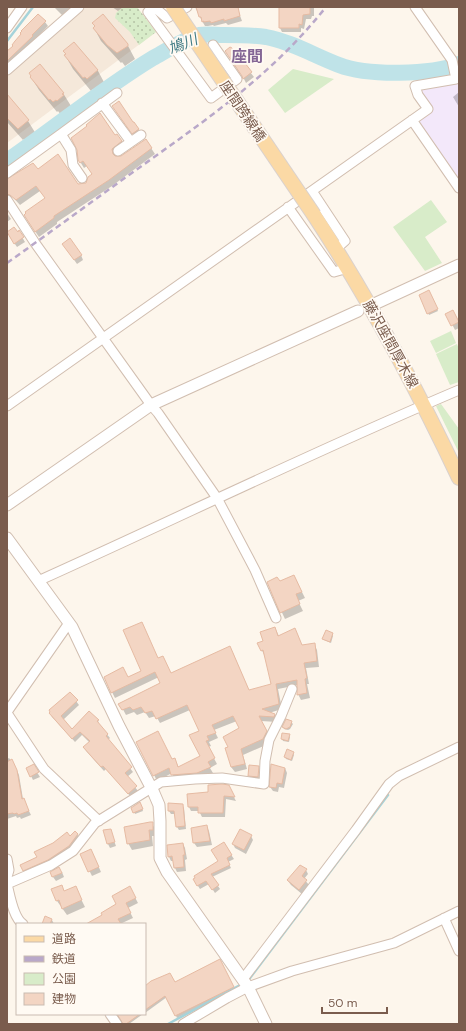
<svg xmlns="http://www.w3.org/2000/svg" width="466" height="1031" font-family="'DM Sans','Noto Sans JP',sans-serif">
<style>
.residential{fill:#f5e8da}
.education{fill:#f3e8fa}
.green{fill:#d8ecc9}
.park{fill:url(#park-dots)}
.shadow{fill:#0003}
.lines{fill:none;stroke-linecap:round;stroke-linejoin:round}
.stream{stroke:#a5d3da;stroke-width:2.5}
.river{stroke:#bfe3e8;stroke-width:16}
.building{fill:#f3d5c3;stroke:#e6bba3}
.minor-casing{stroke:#d1beb0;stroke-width:11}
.tertiary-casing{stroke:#d1beb0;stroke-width:13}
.primary-casing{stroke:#dad1cd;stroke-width:16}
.minor{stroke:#fff;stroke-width:9}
.tertiary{stroke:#fff;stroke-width:11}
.primary{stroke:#fbd9a5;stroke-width:14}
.rail{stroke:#b9a8c9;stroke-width:2.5;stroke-dasharray:6 4;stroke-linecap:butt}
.primary-bridge-casing{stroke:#dad1cd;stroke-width:16;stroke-linecap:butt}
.primary-bridge{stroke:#fbd9a5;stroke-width:14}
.labels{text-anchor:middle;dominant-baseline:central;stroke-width:3.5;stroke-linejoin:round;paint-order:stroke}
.street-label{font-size:14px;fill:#7a5c4d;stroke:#fffaf3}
.water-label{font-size:15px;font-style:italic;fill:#437c86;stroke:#fffaf3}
.quarter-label{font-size:16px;font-weight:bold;fill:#846695;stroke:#fffaf3}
</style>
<defs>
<pattern id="park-dots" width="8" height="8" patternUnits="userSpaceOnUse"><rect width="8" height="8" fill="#d8ecc9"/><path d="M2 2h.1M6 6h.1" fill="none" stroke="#b4c2a5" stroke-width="1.8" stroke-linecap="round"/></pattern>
</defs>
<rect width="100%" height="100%" fill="#fdf6ec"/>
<path class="residential" d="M86 7H137L156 32 7 143V76Z"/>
<path class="education" d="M459 73V185L417 121 432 110 422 95V88Z"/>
<path class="green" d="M293 69 334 79 285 113 268 90Z
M431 200 447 222 425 237 442 263 425 271 393 227Z
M451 331 456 343 436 353 430 341Z
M457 344 459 349V382L450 385 436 354Z
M441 404 459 429V453L436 406Z"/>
<path class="park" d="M123 7H137L156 32 139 45 130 32 115 18 116 13Z"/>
<path class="shadow" d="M54 7H70L71 9 63 16Z
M112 7H123L118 11Z
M195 7H232L238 10 242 21 228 25 226 23 214 26 213 25 208 26H205L202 21Z
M280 7H314V16H312L311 19H306L304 29 301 28V32H282L280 28Z
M45 22 48 26 30 45 7 67V52Z
M94 24 127 44 135 59 125 66 122 62 121 63 101 41 94 28 95 27Z
M74 43 98 71 105 84 96 92 93 89 91 91 73 69 65 55Z
M232 49 254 77 246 83 244 79Z
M31 77 63 93 71 106 70 107 71 109 65 114 64 113 61 115 58 111 57 112 39 90Z
M459 92V107L453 97Z
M7 96 28 121 36 134 26 142 24 139 23 140 7 122Z
M116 111 138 129 140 134 135 137Z
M115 136 122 141 125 147 115 155V157H122L151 148 155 154 112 186 57 222V224L39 237 28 221 46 198 40 191 20 205 7 191V181L37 170 77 185 86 184 93 175 87 166 84 168 79 160Z
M7 213 11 219 7 222Z
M19 232 25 242 17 247 10 237Z
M66 248 81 255 83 260 77 264Z
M428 291 438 311 429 315 420 295Z
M447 314 455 315 459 324V328L455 330Z
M294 576 305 598 298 601 303 611 285 619 268 583H279Z
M275 628 279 636 295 630 302 646 314 644 317 650 319 667 306 668 309 684H307L310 698 301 700 298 694V685L278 689 282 709 269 713 274 715 278 721 277 722 261 721 269 738 266 745 243 755 247 769 235 772 231 767 227 748H229L240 729 237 721 214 730 218 738 209 742 211 746 208 747 217 764 210 768 213 773 201 778 175 780 172 773 157 781 138 742 172 760 175 759 179 768 201 756 200 731 190 710 160 723 156 716 149 718 145 712 137 715 134 712 126 715 120 704 162 684 159 677 115 698 112 692 128 678 143 672 159 659 171 674 233 653 249 691 273 685 265 657 259 644 264 641Z
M332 634 333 636 331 643 324 640 323 639Z
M70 693 79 705 63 720 72 731 98 720 99 725 110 738 108 740 133 772 127 777 138 791 131 797 106 769 104 771 87 752 84 748 90 743 82 735 75 742 52 717 50 713Z
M291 722 293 724 290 729 288 730 284 729 283 727Z
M289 735 290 737 289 742 283 741 282 739Z
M293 753 294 755 292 761 286 759 285 757Z
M9 758 14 764 19 775 23 799 31 815 21 819 20 817 17 818 16 816 7 819V759Z
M33 766 40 777 33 780 31 776Z
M258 767 259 779 250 777 249 775Z
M285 768 287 773 284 788 279 787 278 792 273 791 270 787Z
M228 786 236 801 226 799 225 817H202L199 811H191L189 807 188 795 208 793Z
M141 805 143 811 135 814 132 808Z
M182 805 184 808 186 829 179 830 177 827 176 814H171L169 811Z
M152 824 156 830V836H152L153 846 132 850 128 843Z
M207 827 209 831 212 845 197 847 194 843 192 829Z
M110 830 116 846 110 848 108 844Z
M75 832 80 838 71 850 25 873 21 865 38 857 70 837Z
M251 836 253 840 246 854 235 848 233 844Z
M223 843 234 859 228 862 231 868 212 877 220 889 215 893 209 884 200 889 194 880 219 862Z
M183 844 185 848 187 859 185 860 186 871 177 872 175 868 174 861H171L169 857 168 846Z
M81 854H93L101 872 92 876Z
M306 870 308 874 304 879 309 885 302 894 291 885 288 881Z
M62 872 64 877 56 881 53 877Z
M75 887 85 907 67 915 57 901Z
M130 888 138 903 128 908 133 918 120 924H91L118 904Z
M52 920 54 924H43Z
M219 961 234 990 177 1018 167 997 145 1013V987L175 983Z
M118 1014H143L129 1024H124Z"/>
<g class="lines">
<path class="stream" d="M7 41 33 7
M248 980 250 978 388 795
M168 1024 242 984"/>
<path class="river" d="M7 161C56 127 102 89 153 58 164 52 188 37 199 35 207 34 216 35 224 35 238 35 252 35 266 37 292 42 315 56 339 65 367 76 432 75 459 64"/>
</g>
<path class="building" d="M196 7H238L240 16 224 21V19L211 23 210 21 204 22V21L202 22 201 17H199Z
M279 7H310V14L303 15 302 25 299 24V28H279Z
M38 14 46 21 32 35 33 36 7 61V51L13 46 12 45 15 41 21 34 20 33 22 31H21Z
M103 14 128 44V46L117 53 107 45 93 28 95 26 92 23Z
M74 42 98 70 87 79 85 77 83 78 64 55 66 54 63 51Z
M230 47 232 48 241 58 252 72 243 79 242 76 225 51Z
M40 64 64 93 62 94 64 95 57 101 56 100 53 102 50 99 49 100 30 77 31 76 29 73Z
M7 94 29 120 18 129 7 118Z
M119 101 133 122H134L139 129 132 134 112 106Z
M100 113 115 135 117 134 122 141 112 149 113 154 115 156H121L146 139 152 148 109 180 54 216V218L35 232 24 215 26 213 25 212 45 198 36 186 16 200 10 195 7 194V179L33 163 38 169 58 154 78 184 86 183 88 177 92 174 83 161 80 163 78 160 77 150 71 138 87 126 86 125Z
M14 227 18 232 19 230 24 237 14 244 7 232Z
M70 238 82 255 74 260 62 244Z
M429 290 438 309 427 314 419 295Z
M453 310 459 322 451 326 445 314Z
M294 575 302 592 296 594 300 604 280 613 267 582 277 577 280 581Z
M142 622 158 658 163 656 171 673 230 646 249 690 271 684 263 650 261 651 257 643 263 641 260 632 275 627 278 636 295 628 302 645 315 643 317 661 304 663 307 678 305 679 307 693 297 695V680L276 684 279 704 262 709 275 714 274 717 259 716 267 731 263 739 241 749 245 764 231 767 225 748 228 747 223 737 239 728 233 716 212 725 216 733 207 736 209 740 206 741 215 758 208 762 211 767 197 773 171 775 169 768 153 776 136 742 158 731 172 759 175 758 178 767 200 756 189 735 199 731 187 705 156 719 152 711 145 713 141 707 133 710 130 707 122 710 118 704 160 683 155 672 111 693 104 677 123 667 128 677 141 671 123 630Z
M326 630 333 633 330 642 322 639Z
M70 692 78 700 61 716 72 729 89 711 99 720 97 721 108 734 106 736 132 767 125 773 137 786 128 794 103 766 101 767 83 747 90 741 80 732 72 739 49 713 50 712 49 710Z
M286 719 292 721 290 727 286 729 282 727Z
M282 733 290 734 288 741 281 739Z
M287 749 294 752 291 760 284 757Z
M12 759 17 770 22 799 24 798 29 811 18 815 17 813 14 814 13 813 7 814V762Z
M34 764 39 772 30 777 26 768Z
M271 764 285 768 282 784 277 783 276 788 269 787Z
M249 765 259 766 258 777 248 776Z
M222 784 229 785 235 797 224 796 223 813H198V807H188L187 794 208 792V785Z
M140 802 143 809 133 813 131 808Z
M168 803 183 804 185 826 176 827 174 811H168Z
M150 822H153V830H149L150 840 127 844 124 827Z
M207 825 210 841 193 843 191 828Z
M111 829 115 842 107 844 103 830Z
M240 829 252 835 244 850 232 844Z
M75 831 78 834 69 846 48 860 23 871 20 865 37 857 34 852 53 843 67 832 70 836Z
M224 842 232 855 227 858 230 865 211 874 219 885 212 890 206 881 197 886 193 879 195 878 194 876 218 861 211 850Z
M183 843 185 855H183L184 867 174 868 172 856 168 857 167 845Z
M91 849 99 867 88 872 80 854Z
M300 865 307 869 302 876 307 880 299 890 287 880Z
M59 867 62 873 52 877 50 872Z
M62 885 64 891 76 886 82 900 62 909 59 900 56 901 51 889Z
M130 886 136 898 126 903 131 913 118 919 121 924H86L102 915 101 913 116 904 112 896Z
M45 916 52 919 50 924H42Z
M220 959 234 987 175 1016 165 996 145 1010V986L151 981 170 973 175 982Z
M117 1014H140L126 1024H123Z"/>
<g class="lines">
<g class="minor-casing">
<path id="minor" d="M153 7 148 12 211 98 237 79 213 45
M154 7 167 18 187 7
M7 28 22 7
M7 70 79 7
M102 103 131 142
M412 120 459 188
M61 134 117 93
M118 151 141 135
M7 173 61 134 71 150 73 165 82 178
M312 191 345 241 336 249
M7 200 35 243 151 405 158 413 217 498 255 570 276 618
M288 207 334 272 348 268
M7 406 428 109 418 95 415 86 456 79 452 60 415 7
M38 581C178 518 317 450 459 390
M7 712 69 623
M7 713 44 769 99 821
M7 859 9 870 7 877V884L51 865 73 851 95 823 161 782 195 779 222 778 264 784 265 761 269 740 281 716 292 689
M7 884C10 895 13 918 23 924
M444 918 459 951
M243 979 356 830 389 784 399 776 459 747
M110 1014 117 1024
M183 1024 227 998 248 987 292 971 394 943 459 911"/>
</g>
<g class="tertiary-casing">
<path id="tertiary" d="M370 306 459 265
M7 505 151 405 358 311
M7 538 72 627 119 726 153 791 159 805 160 821V858L167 872 248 987 266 1024"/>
</g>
<g class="primary-casing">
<path id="primary" d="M314 215C369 299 416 387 459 478"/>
</g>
<use href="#minor" class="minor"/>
<use href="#tertiary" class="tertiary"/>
<use href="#primary" class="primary"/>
<path class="rail" d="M7 263C55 229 102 194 150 160 216 113 275 71 326 7"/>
<g class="primary-bridge-casing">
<path id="primary-bridge" d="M173 7 314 215"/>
</g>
<use href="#primary-bridge" class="primary-bridge"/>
</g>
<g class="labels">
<g class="street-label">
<text transform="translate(243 111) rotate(56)">座間跨線橋</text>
<text transform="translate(391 344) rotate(61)">藤沢座間厚木線</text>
</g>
<g class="water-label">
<text transform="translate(183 44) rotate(-22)">鳩川</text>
</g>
<g class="quarter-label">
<text x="247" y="56">座間</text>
</g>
</g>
<rect width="466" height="1031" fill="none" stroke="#7a5c4d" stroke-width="16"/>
<rect x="16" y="923" width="130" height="92" fill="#fffaf3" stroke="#cabbb1"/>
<rect x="24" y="936" width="20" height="6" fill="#fbd9a5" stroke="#cabbb1"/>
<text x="52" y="943" font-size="12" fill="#7a5c4d">道路</text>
<rect x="24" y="956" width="20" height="6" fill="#b9a8c9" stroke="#cabbb1"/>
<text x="52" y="963" font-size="12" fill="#7a5c4d">鉄道</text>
<rect x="24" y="973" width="20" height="12" fill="#d8ecc9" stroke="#cabbb1"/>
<text x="52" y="983" font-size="12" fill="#7a5c4d">公園</text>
<rect x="24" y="993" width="20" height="12" fill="#f3d5c3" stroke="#cabbb1"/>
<text x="52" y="1003" font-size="12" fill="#7a5c4d">建物</text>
<path d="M322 1007v6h65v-6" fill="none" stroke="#7a5c4d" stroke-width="2"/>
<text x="328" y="1007" font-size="12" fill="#7a5c4d" stroke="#fffaf3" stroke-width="3" paint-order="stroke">50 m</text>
</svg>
